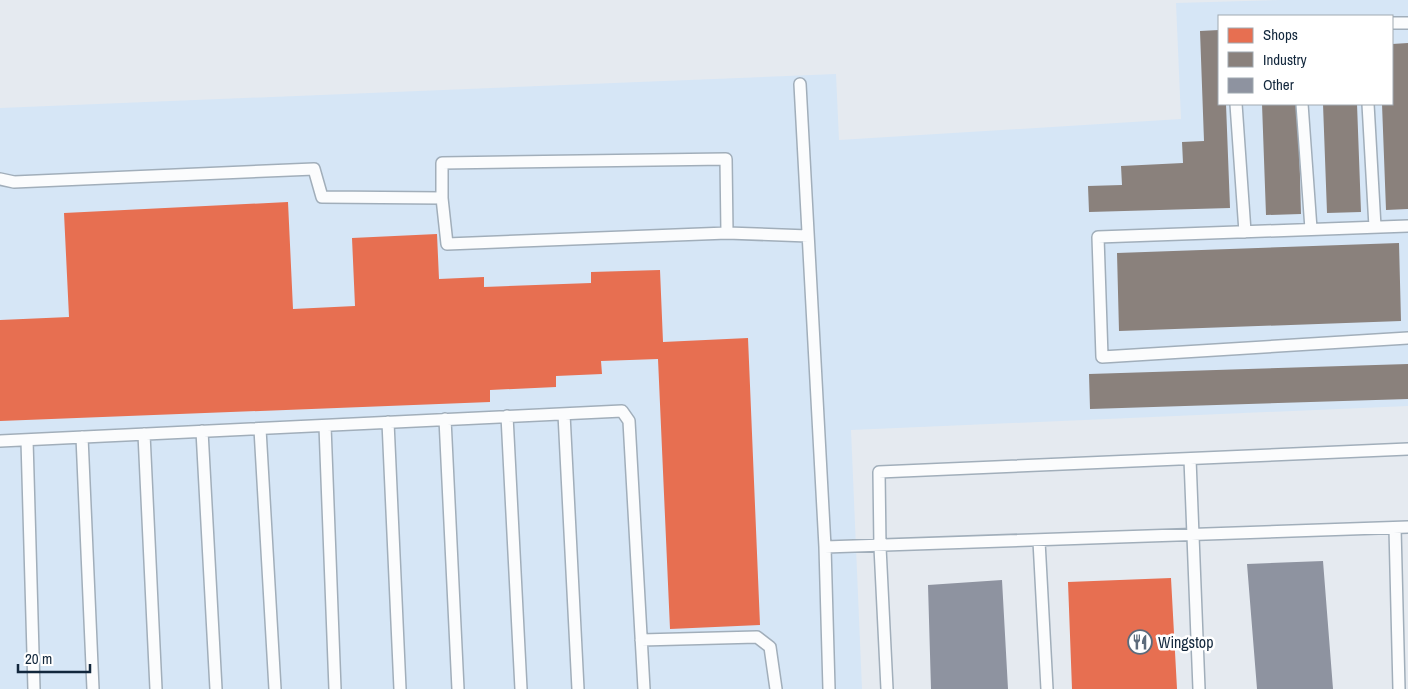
<svg xmlns="http://www.w3.org/2000/svg" width="1408" height="689" font-family="'Archivo Narrow',sans-serif">
<style>
.built{fill:#d6e6f6;fill-rule:evenodd}
.shops{fill:#e76f51}
.industry{fill:#8a817c}
.building{fill:#8e93a0}
.lines{fill:none;stroke-linecap:round;stroke-linejoin:round}
.lane-casing{stroke:#a1aeba;stroke-width:14}
.lane{stroke:#fbfcfd;stroke-width:11}
.labels{text-anchor:middle;dominant-baseline:central;stroke-width:5;stroke-linejoin:round;paint-order:stroke}
.poi-label{font-size:16px;fill:#12273c;stroke:#fff;text-anchor:start}
</style>
<rect width="100%" height="100%" fill="#e5eaf0"/>
<path class="built" d="M1281 0H1408V406L851 430 862 689H0V108L836 74 839 140 1181 119 1176 3ZM1219 16H1392V104H1219Z"/>
<path class="shops" d="M288 202 293 309 355 306 352 238 437 234 439 279 484 277V287L591 283V272L660 270 663 342 748 338 760 625 670 629 658 359 601 361 602 374 556 376V387L490 390V402L0 421V320L69 317 64 213Z
M1171 578 1177 689H1072L1068 582Z"/>
<path class="industry" d="M1219 30V104H1226L1230 208 1089 212 1088 186 1122 185 1121 166 1183 163 1182 142 1204 141 1200 31Z
M1408 43V209L1386 210 1382 104H1392V44Z
M1262 104H1298L1301 214 1266 215Z
M1323 104H1357L1361 212 1327 213Z
M1399 243 1401 321 1119 331 1117 253Z
M1408 364V399L1090 409 1089 374Z"/>
<path class="building" d="M1323 561 1333 689H1257L1247 564Z
M1002 580 1008 689H931L928 585Z"/>
<g class="lines">
<g class="lane-casing">
<path id="lane" d="M1392 23H1408
M800 84 825 547 829 689
M1236 104 1245 232
M1302 104 1311 229
M1368 104 1375 227
M0 179 14 182 314 169 322 197 442 198 447 244 727 233 808 236
M442 198V163L726 159 727 233
M1408 226 1098 237 1102 357 1408 338
M564 414 578 689
M507 416 521 689
M445 419 458 689
M388 422 400 689
M325 426 335 689
M260 429 275 689
M202 431 216 689
M144 434 156 689
M82 437 93 689
M27 440 34 689
M0 441 622 411 629 421 644 689
M1190 459 1199 689
M1395 528 1399 689
M1039 541 1047 689
M825 547 1408 527
M641 640 757 637 770 647 776 689
M887 689 880 547 879 472 1408 449"/>
</g>
<use href="#lane" class="lane"/>
</g>
<defs>
<g id="restaurant-ring" transform="scale(1.25)"><circle r="9.5" fill="#fff" stroke="#5c6b7b" stroke-width="1.5"/><path d="M-5-6h1v4h1v-4h1v4h1v-4h1v5L-1.5 .5V6h-2V.5L-5-1ZM5-6V6H3V1.5H1.5Q1.5-4 5-6Z" fill="#5c6b7b"/></g>
</defs>
<g fill-rule="evenodd">
<use href="#restaurant-ring" x="1140" y="642"/>
</g>
<g class="labels">
<g class="poi-label">
<text x="1158" y="642">Wingstop</text>
</g>
</g>
<rect x="1218" y="15" width="175" height="90" fill="#ffffff" stroke="#a0a9b1"/>
<rect x="1228" y="28" width="25" height="15" fill="#e76f51" stroke="#a0a9b1"/>
<text x="1263" y="40" font-size="15" fill="#12273c">Shops</text>
<rect x="1228" y="52" width="25" height="15" fill="#8a817c" stroke="#a0a9b1"/>
<text x="1263" y="65" font-size="15" fill="#12273c">Industry</text>
<rect x="1228" y="78" width="25" height="15" fill="#8e93a0" stroke="#a0a9b1"/>
<text x="1263" y="90" font-size="15" fill="#12273c">Other</text>
<path d="M18 664v8h72v-8" fill="none" stroke="#12273c" stroke-width="2.5"/>
<text x="25" y="664" font-size="15" fill="#12273c" stroke="#ffffff" stroke-width="4" paint-order="stroke">20 m</text>
</svg>
